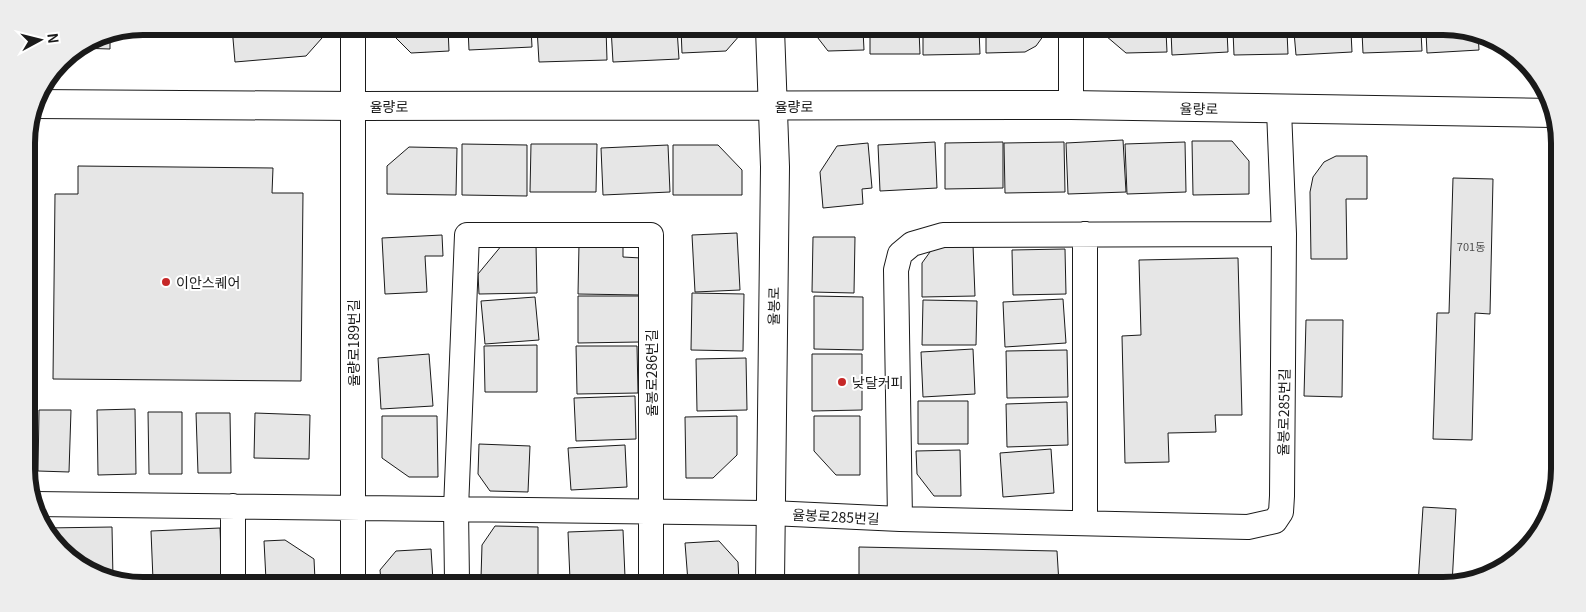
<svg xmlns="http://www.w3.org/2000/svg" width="1586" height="612" font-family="Georgia,'Noto Sans KR',serif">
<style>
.building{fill:#e6e6e6;stroke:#1a1a1a}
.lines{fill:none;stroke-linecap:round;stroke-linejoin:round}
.minor-casing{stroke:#1a1a1a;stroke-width:26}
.tertiary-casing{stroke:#1a1a1a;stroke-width:30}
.minor{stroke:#fff;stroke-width:24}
.tertiary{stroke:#fff;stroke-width:28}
.poi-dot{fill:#c62828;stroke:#fff;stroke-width:2}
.labels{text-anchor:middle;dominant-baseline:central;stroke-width:4;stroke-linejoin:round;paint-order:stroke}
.number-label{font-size:11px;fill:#4d4d4d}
.street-label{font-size:14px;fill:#1a1a1a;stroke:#fff}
.poi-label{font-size:14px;fill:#1a1a1a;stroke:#fff;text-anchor:start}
.rim{fill:none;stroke:#1a1a1a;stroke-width:6}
</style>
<rect width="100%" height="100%" fill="#fff"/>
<path class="building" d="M143 26 214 27V35L129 36V29Z
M232 27H321L322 38 306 56 235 62Z
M390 27 448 28 449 51 411 53 391 33Z
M468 28H531L532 47 469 50Z
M537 28H606L607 60 539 62Z
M611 28 677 29 679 59 613 62Z
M681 29H739L740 35 726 51 682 53Z
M811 29 863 30 864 50 828 51Z
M870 30H919L920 54H870Z
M923 30H979L980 54 923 55Z
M986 30 1045 31 1044 35 1036 46 1025 52 986 53Z
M1106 31H1166L1167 52 1126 53 1106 36Z
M1171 31H1227L1228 52 1172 55Z
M1233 31 1287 32 1288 54 1234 55Z
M1294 32H1351L1352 52 1296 55Z
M1362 32H1421L1422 51 1363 53Z
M1426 32 1478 33 1479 50 1427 53Z
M110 33V49L78 48 99 35Z
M1494 41 1506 50H1494Z
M1123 140 1126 192 1068 194 1066 143Z
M1192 141H1232L1249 161V194L1193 195Z
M935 142 937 188 880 191 878 145Z
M1003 142V188L945 189V143Z
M1064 142 1065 192 1005 193 1004 143Z
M1185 142 1186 192 1127 194 1125 144Z
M868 143 872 188 862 189 863 204 823 208 820 172 837 146Z
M462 144 527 145V196L462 195Z
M531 144H597L596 192H530Z
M668 145 670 192 603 195 601 148Z
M673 145H718L742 170V195H673Z
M409 147 457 148 456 195 387 194V166Z
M1336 156H1367V199H1346L1347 259H1311L1310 192 1313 177 1324 162Z
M78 166 273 168 272 193H303L301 381 53 379 55 194H78Z
M1453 178 1493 179 1490 314 1475 313 1472 440 1433 439 1437 313H1449Z
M737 233 740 290 695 292 692 235Z
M442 235 443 256H425L427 292 385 294 382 238Z
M813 237H855L854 293 812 292Z
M536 244 537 293 479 294 478 274 502 245Z
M579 244 623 245V257L641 258 640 295 578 294Z
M935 245H973L975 296 922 297V263Z
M1065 249 1066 294 1013 295 1012 250Z
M1238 258 1242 415H1215L1216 432 1168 433 1169 462 1125 463 1122 336 1141 335 1139 260Z
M692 293 744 294 743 351 691 350Z
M578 296H639V342L578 343Z
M814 296 863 297V350L814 349Z
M535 297 539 340 485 344 481 301Z
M1063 299 1066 343 1005 347 1003 302Z
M923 300 977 301 976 345H922Z
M1306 320H1343L1342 397 1304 396Z
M537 345V392H485L484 346Z
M576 346H637L638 393 577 394Z
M973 349 975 394 923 397 921 352Z
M1067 350 1068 397 1007 398 1006 351Z
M429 354 433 406 381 409 378 358Z
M812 354H862V410L812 411Z
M746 358 747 410 697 411 696 359Z
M635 396 636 439 576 441 574 398Z
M918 401H968V444H918Z
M1067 402 1068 445 1007 447 1006 404Z
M135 409 136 474 98 475 97 410Z
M39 410H71L69 472 38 471Z
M148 412H182V474H149Z
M196 413H230L231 473H198Z
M255 413 310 415 309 459 254 458Z
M382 416H437L438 477H409L382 458Z
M737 416V455L713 478H686L685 417Z
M814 416H860V475H836L814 451Z
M479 444 530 446 528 492 490 491 478 474Z
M625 445 627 487 571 490 568 448Z
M1051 449 1054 493 1003 497 1000 453Z
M960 450 961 496H934L917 474 916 451Z
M1423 507 1456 509 1452 585 1450 586 1418 585Z
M495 526 538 527V579L481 578 482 545Z
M112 527 113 579H105L55 546 46 528Z
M220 528 222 580H153L151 531Z
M623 530 625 577 570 580 568 532Z
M285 540 314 559 315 580H266L264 541Z
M719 541 738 562 739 582H688L685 543Z
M859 547 1057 551 1059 584 859 583Z
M431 549 433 581H381L380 570 396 551Z"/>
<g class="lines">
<g class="minor-casing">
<path id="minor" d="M1071 31V105
M35 504 771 513 900 519 1248 527 1275 521 1281 512 1282 496 1284 234 1279 110
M233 506V580
M900 519 896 270 900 254 912 244 943 235 1284 234
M1085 523V234
M353 581V27
M457 581 456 509 467 235H651V582"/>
</g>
<g class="tertiary-casing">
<path id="tertiary" d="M770 29 775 167 770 582
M35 104 354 106 1071 105 1552 113"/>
</g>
<use href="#minor" class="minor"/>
<use href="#tertiary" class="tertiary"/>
</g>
<g class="poi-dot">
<circle cx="166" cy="282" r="5"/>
<circle cx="842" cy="382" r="5"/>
</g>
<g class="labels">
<g class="number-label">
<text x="1471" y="246">701동</text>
</g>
<g class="street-label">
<text x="389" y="106">율량로</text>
<text x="794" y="106">율량로</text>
<text transform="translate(1199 108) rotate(1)">율량로</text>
<text transform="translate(773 306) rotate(-89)">율봉로</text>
<text transform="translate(353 343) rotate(-90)">율량로189번길</text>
<text transform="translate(651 373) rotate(-90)">율봉로286번길</text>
<text transform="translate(1283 412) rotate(-89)">율봉로285번길</text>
<text transform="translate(836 516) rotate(3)">율봉로285번길</text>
</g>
<g class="poi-label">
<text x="176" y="282">이안스퀘어</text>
<text x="852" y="382">낮달커피</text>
</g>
</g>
<path d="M0 0H1586V612H0ZM143 35H1443A108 108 0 0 1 1551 143V469A108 108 0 0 1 1443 577H143A108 108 0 0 1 35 469V143A108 108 0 0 1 143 35Z" fill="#ededed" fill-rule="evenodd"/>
<path class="rim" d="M143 35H1443A108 108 0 0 1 1551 143V469A108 108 0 0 1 1443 577H143A108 108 0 0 1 35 469V143A108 108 0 0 1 143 35Z"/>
<g transform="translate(40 40) rotate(83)" stroke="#ffffff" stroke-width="4" paint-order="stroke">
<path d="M0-4L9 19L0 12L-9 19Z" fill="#1a1a1a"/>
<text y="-8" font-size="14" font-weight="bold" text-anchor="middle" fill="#1a1a1a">N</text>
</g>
</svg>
